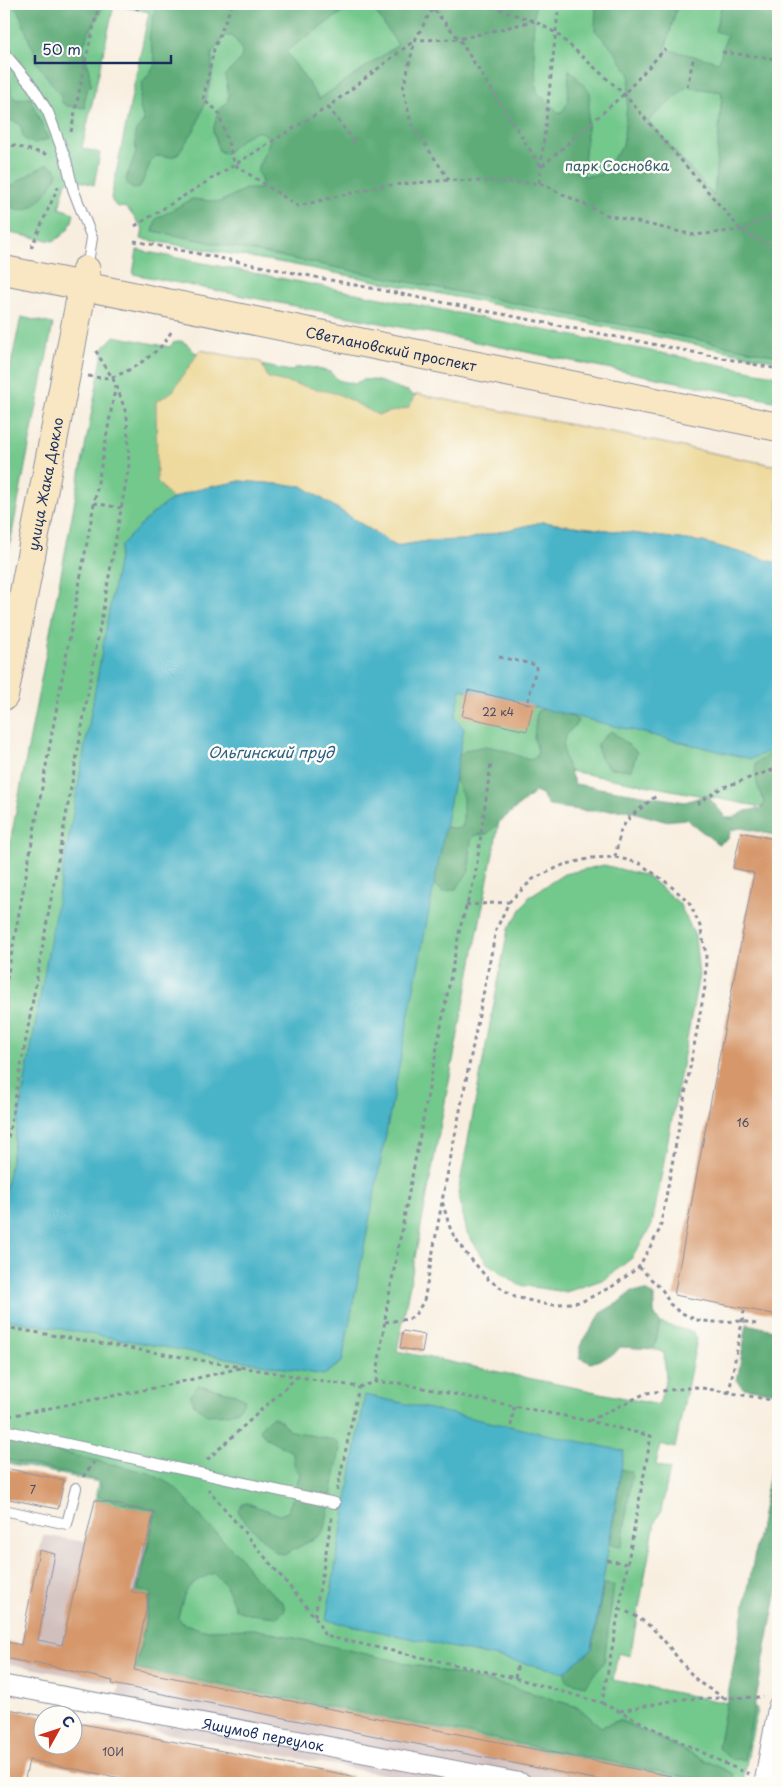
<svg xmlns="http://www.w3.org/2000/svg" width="782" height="1787" font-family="'Playpen Sans',sans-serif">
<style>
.industrial{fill:#d1bfbe}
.green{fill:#73c88c;stroke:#477c75}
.forest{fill:#5eac78;stroke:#3c6e6b;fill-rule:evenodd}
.sand{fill:#eeda9e;stroke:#84847e}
.water{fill:#4ab3c8;stroke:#327193}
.building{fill:#d6976a}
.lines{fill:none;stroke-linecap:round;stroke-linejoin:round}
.lane-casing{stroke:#8a8e9e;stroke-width:12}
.street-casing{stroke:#8a8e9e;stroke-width:21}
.secondary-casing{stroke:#8a8e9e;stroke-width:30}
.path{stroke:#8a8e9e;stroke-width:3;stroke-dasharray:4 4;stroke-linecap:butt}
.lane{stroke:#fff;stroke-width:10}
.street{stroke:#fff;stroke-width:19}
.secondary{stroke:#f9e7c3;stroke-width:28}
.labels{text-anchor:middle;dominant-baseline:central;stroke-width:5;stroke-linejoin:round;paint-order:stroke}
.number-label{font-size:11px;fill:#4a4961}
.park-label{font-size:14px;fill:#355d6c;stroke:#fdfcf7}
.street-label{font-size:14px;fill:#1b2f5e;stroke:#fdfcf7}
.water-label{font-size:15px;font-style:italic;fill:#2b5d83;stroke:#fdfcf7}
</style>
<rect width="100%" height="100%" fill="#fdfcf7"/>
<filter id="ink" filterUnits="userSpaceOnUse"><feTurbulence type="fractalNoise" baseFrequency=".02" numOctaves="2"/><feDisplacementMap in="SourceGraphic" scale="10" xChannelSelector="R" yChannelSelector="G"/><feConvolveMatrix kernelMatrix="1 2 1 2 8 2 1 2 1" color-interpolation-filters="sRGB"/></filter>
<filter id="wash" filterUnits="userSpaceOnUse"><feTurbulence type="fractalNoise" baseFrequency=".0096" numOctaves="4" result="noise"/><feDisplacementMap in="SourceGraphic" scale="20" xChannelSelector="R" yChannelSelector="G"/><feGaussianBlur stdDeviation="1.12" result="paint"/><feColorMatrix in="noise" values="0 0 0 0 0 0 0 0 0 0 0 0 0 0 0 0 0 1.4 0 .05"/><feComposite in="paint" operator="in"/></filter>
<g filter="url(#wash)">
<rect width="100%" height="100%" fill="#f8eedf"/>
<path class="industrial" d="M95 1500 154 1512 136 1592 149 1595 134 1670 706 1783H429L112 1723 119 1685 4 1663V1641L21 1644 43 1535 85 1542Z"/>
<path class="green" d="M4 4H778V361L290 264 141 239 143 229 127 208C118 207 114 207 111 198L149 12 114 5 82 148 100 153 94 185 73 179 66 182 59 208 74 213C72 227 65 235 53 241L4 232Z
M137 250 778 376V402L133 274Z
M21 317 53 324 4 574V397Z
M114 336 170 347C177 335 188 343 194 352L291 371 295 368 310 367 330 372 338 380 355 384C369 372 393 388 408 391L412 395 778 467V810L511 760 397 1351 659 1405 666 1378 664 1353 654 1349 660 1323 693 1332 697 1339 675 1448 660 1444 656 1465 670 1469 661 1511 655 1522 630 1656 618 1653 613 1680 757 1709 743 1781 740 1783H706L133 1670 149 1596 136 1592 154 1512 95 1500 98 1482 4 1462V875L104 347Z
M604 865 647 876 679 903 695 936 699 975 652 1225 632 1258 605 1279 566 1292 519 1285 487 1263 467 1233 458 1193 508 929 530 896 564 874Z"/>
<path class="forest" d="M12 4H103L100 13 88 34 83 47 89 71 91 85 87 89 84 104 86 108 68 106 62 103 61 96 36 62 34 49 30 43 20 14Z
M163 4H354L286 51 319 99 398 45 370 4H535L533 37 537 92 560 114 568 103 569 69 590 92 583 176 599 175 623 146 630 75 613 49 595 30 596 4H678L665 49 719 62 727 35 715 31 722 4H778V356L153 231 156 219 192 199 220 202 245 189H260L262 182 257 170 270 140C257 119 238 144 225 154L219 151 213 131 218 111 227 102 229 95 225 75C241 59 250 56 232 36H225L212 53V75L205 103 195 129 177 155 171 157 156 156 151 161 140 188 133 189 128 185 126 178 136 153 135 132 144 121 139 104 142 83 155 66V60L149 38 155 8ZM687 87 722 92 714 196 648 121Z
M4 67 6 68 12 94 16 100 30 98 48 139 34 143 24 139 20 124 4 118Z
M47 164 55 168 58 173C50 190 30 222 9 205 8 201 6 197 7 193 11 182 38 170 47 164Z
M552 707 578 720C576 728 569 729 566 736 558 750 570 771 575 784L685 802 707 795 726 818H733L746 811 762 808 765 802C758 790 754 778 756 763L768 755 778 754V836L741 828 731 830 728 839 718 844 686 819 664 821 626 810 587 811 549 806 542 795 535 792 503 819 487 834 475 835 471 841 469 871 456 889 442 892 427 877 436 825 457 829 463 826V797L454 778 458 757 466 750 486 746 501 749 529 760 535 758 538 751 534 738 537 711Z
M611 731 637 752 631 770 609 768 600 758 597 744Z
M632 1291H647L654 1296V1313L660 1323 654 1349 620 1347 613 1355 591 1363 580 1358V1346L602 1312 621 1301Z
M747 1324 778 1331V1393L743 1388 737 1381Z
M198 1385 235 1394 245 1399C239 1417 224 1414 207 1415L194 1405 191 1395Z
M273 1417 283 1422 288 1430 337 1441 340 1448 325 1529 319 1536 286 1554 276 1553 240 1516 238 1510 243 1504 247 1503 280 1515 288 1512 300 1474 295 1467 292 1452 265 1437 260 1430 265 1422Z
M778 1430V1586L744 1760 729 1758 718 1747Z
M4 1439 149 1473 175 1487 205 1522 242 1559 250 1572 267 1589 283 1602 285 1610 277 1617 249 1614 236 1610 225 1584 214 1573C186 1583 185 1590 178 1617L182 1623 203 1630 255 1629 508 1686 578 1707 601 1727 620 1720 734 1774 732 1783H718L136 1668 151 1593 138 1590 156 1510 98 1497 101 1485 98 1480 4 1459Z
M621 1469 632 1472 622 1546 610 1544Z
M604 1584 614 1585 604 1662 585 1686 566 1681 565 1672 592 1649Z"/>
<path class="sand" d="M200 350 261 362 268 378 338 394 378 415 408 408 417 394 778 466V563L703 542 542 522 464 540 427 541 396 546 302 486 240 481 188 493 172 499 157 481 156 402 173 391Z"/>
<path class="water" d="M240 481 302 486 396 546 427 541 464 540 542 522 703 542 778 563V748L751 759 461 689 455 717 464 729 342 1362 324 1375 4 1319V1199L121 545C137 530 153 510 173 499 192 488 218 486 240 481Z
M365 1395 624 1451 592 1649 565 1672 326 1620Z"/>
<g id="blocks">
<path class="building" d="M468 690 533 705 527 731 462 716Z
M741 832 778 840V1315L674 1295 754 873 733 868Z
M403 1331 425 1335 422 1352 400 1348Z
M4 1468 64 1480 58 1509 4 1498Z
M95 1500 154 1512 146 1545H143L132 1592 149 1595 134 1670 671 1776 670 1783H614L112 1684 113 1681 34 1662V1664L4 1658 7 1642 21 1645 39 1550 55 1554 38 1640 62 1645Z
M4 1708 42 1716V1744H72V1722L352 1776 351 1783H146L29 1760 24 1783H4Z"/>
</g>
</g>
<g filter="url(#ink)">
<use href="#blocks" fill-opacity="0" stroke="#8a8e9e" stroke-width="1"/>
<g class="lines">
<g class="lane-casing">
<path id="lane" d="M4 53 32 86 48 112 66 160 73 189 92 238 87 269
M4 1430 335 1503
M4 1510 67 1524 76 1488"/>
</g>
<g class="street-casing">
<g id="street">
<path id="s1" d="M4 1685 522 1783"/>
<path d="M764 1783 778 1706"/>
</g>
</g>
<g class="secondary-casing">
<g id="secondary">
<path id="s2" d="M4 270 778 427"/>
<path id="s3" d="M4 696 86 270"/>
</g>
</g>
<path class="path" d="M232 4 214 49 203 100 218 111 235 165 298 206 380 186 449 180 539 183 607 215 694 235 741 230 778 213
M429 4 459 39 541 167 624 94 665 49
M484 4 534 21 556 33 624 94 741 230 778 250
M767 4 778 12
M137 10 138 4
M722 52 778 59
M687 87 694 56
M328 107 356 144
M71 132 85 62 99 4
M4 143 49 155
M449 180 411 123 403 89 415 40 459 39 534 21
M539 183 559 4
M135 226 328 107 415 40 435 4
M134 241 778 369
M31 248 58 187
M88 376C96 377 103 379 111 377 127 374 154 355 165 342 168 338 170 333 173 329
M94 503 121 508
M499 657 537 665 527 704
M697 804 721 788 778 768
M615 857 639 863 666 882 689 902 700 926 706 954 705 987 660 1229 639 1267 613 1286 581 1302 549 1305 515 1297 489 1280 464 1251 451 1231 442 1201 496 930 509 902 533 879 563 865 592 858Z
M615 857 621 829 630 817 656 796
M466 905 509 902
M4 995 116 384 94 348
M4 1161 129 465 127 416 116 384
M639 1267 663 1291 670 1304 678 1311 696 1320 714 1322 742 1321 756 1324
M385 1322 409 1319 415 1315 424 1301 442 1202
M4 1327 359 1387 376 1382 398 1383 589 1421 651 1436 602 1703 515 1678 325 1636 315 1617 208 1489
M376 1382 387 1306 460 928 475 877 491 763
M729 1393 744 1311
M9 1416 164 1386 240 1368
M589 1421 646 1393 696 1387 778 1401
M511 1426 514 1407
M207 1460 297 1377
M83 1477 94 1462
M337 1491 359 1387
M607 1560 627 1564
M619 1609C657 1621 669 1651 695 1678 702 1686 714 1691 723 1697
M315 1616 332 1517
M515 1678 518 1663
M602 1703 728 1765 749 1774
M620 1711 681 1699 763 1697"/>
<use href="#lane" class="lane"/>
<use href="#street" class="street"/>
<use href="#secondary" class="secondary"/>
</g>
</g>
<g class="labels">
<g class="number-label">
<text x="498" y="711">22 к4</text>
<text x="743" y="1122">16</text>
<text x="33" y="1489">7</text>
<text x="113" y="1751">10И</text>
</g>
<g class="park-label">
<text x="617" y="165">парк Сосновка</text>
</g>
<g class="street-label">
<text stroke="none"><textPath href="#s2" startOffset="395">Светлановский проспект</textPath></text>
<text stroke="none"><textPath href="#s3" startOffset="216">улица Жака Дюкло</textPath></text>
<text stroke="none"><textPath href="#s1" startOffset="264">Яшумов переулок</textPath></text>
</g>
<g class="water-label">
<text x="271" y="751">Ольгинский пруд</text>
</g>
</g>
<rect width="782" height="1787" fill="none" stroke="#fdfcf7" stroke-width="20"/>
<g transform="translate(58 1730) rotate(50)"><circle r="24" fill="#fdfcf7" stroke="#a3aaba"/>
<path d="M0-4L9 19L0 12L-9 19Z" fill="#c8321e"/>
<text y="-8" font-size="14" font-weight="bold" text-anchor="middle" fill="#1b2f5e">С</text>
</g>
<path d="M35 55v8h136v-8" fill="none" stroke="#1b2f5e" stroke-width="2.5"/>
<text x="42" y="55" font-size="15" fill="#1b2f5e" stroke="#fdfcf7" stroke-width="4" paint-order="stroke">50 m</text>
</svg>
